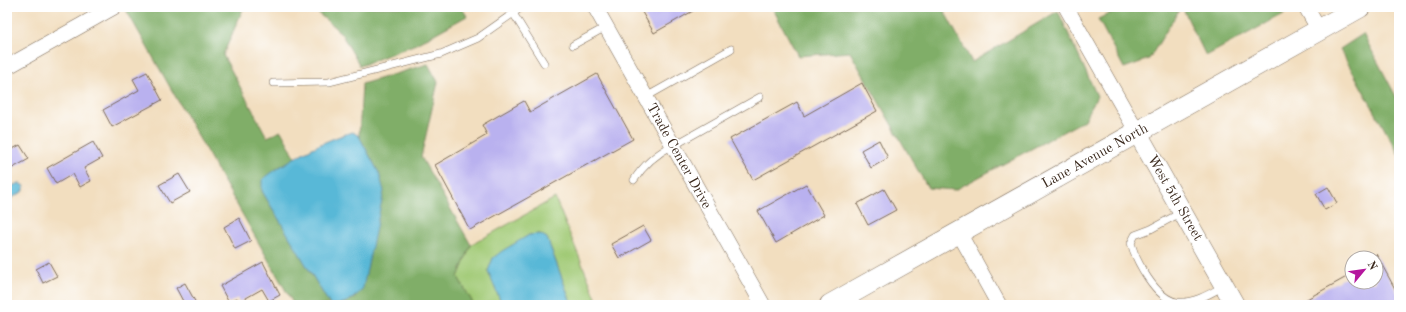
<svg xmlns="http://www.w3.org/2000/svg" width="1406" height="312" font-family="'Old Standard TT',serif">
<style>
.green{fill:#a1ca76;stroke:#6e7a4a}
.forest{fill:#80ae67;stroke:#5e6c42}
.water{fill:#59b8d7;stroke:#4a717a}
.building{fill:#b9b1ef}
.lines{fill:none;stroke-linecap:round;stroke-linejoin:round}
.service-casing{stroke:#7b6956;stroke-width:8}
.minor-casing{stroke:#7b6956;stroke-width:16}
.tertiary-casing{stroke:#7b6956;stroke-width:20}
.secondary-casing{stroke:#7b6956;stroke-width:22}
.service{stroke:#fff;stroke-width:7}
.minor{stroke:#fff;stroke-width:15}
.tertiary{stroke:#fff;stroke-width:19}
.secondary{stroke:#fff;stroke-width:21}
.labels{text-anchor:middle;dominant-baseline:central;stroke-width:3.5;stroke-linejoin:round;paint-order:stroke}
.street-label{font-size:14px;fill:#3b2a1e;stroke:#fff}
</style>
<rect width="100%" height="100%" fill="#fff"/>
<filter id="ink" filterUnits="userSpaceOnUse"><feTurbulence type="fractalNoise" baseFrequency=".025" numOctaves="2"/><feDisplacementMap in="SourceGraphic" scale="8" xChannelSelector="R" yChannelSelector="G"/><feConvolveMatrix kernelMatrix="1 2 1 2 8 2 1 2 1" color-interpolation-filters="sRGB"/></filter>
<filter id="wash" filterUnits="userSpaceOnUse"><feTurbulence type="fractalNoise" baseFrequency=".012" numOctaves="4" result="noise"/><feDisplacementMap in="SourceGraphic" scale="16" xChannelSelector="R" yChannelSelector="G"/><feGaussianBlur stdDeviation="0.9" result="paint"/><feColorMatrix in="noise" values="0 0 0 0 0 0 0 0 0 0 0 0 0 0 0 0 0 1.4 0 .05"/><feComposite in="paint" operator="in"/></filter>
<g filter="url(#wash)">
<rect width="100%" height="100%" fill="#f2debf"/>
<path class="green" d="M555 198 599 305H572L547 238 540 234 529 235 493 258 488 271 502 305H474L458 277 471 245Z"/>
<path class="forest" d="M127 7H248L243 9 223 55 267 137 281 131 296 158 277 168 262 191 330 305H294L125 8Z
M311 7H461L467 16 416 44 360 66 341 33Z
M772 7H942L972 62 1058 11 1097 96 1085 120 955 190 928 188 850 52 798 56Z
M1111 7H1181L1149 59 1124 68 1098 19 1113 12Z
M1182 7H1291V10L1206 56Z
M1363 34 1399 102V155L1340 49Z
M428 64 438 82 421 157 471 245 458 277 474 305H339L355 298 379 173 359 136 362 84Z"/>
<path class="water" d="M353 132 359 136 379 173 384 191 363 288C354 300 344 305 330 305L262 191V180C287 160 323 140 353 132Z
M19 183 24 186V191L10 199H7V188Z
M540 234 547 238 572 305H502L488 271 493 258 502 251 529 235Z"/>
<g id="blocks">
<path class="building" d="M639 7H700L654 33Z
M147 72 162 100 112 127 103 110 139 90 133 79Z
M597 74 633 139 470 230 435 165 487 135 482 125 524 101 530 112Z
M862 83 877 111 753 180 730 139 797 102 804 116Z
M879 140 888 158 871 168 861 150Z
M93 142 102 158 84 168 91 181 80 187 73 174 56 184 47 168Z
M20 145 29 159 7 171V152Z
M179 174 190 192 170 203 159 185Z
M806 184 824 215 776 243 758 211Z
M1328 187 1337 203 1325 210 1316 194Z
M884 189 896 210 868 225 857 204Z
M239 218 251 241 235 249 224 227Z
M643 226 651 240 619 258 611 244Z
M1376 254 1399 296V305H1296L1352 274V282H1376Z
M49 262 57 276 43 283 36 269Z
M263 262 280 295 269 301 262 289 239 302 237 298 229 303 220 286Z
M185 283 197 305H185L176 288Z"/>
</g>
</g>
<g filter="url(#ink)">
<use href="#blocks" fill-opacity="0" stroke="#7b6956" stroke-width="1"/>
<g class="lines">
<g class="service-casing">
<path id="service" d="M513 13 544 63
M573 45 606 27
M273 83 329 82 441 54 478 38 522 7
M646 97 731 49
M673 146 760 97
M634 180C644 164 656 154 673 145
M1182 212 1151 229 1135 235 1131 243C1136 261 1156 299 1177 302 1194 304 1211 293 1224 286"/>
</g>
<g class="minor-casing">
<path id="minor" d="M595 7 763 305
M1066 7 1137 132
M1306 7 1319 30
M7 67 114 7
M959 233 999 305"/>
</g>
<g class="tertiary-casing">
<path id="tertiary" d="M1137 132 1235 305"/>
</g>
<g class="secondary-casing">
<path id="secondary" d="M830 305 1360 7"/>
</g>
<use href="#service" class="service"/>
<use href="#minor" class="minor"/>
<use href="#tertiary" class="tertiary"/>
<use href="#secondary" class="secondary"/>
</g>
</g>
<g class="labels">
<g class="street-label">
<text transform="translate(679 156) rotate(61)">Trade Center Drive</text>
<text transform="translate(1095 156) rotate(-29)">Lane Avenue North</text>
<text transform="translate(1175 198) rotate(60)">West 5th Street</text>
</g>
</g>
<rect width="1406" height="312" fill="none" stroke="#fff" stroke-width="24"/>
<g transform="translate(1364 270) rotate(61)"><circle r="19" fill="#ffffff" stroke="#b1aaa5"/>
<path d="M0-3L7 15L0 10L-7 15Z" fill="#b5179e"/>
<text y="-6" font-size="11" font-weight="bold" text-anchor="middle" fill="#3b2a1e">N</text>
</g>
</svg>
